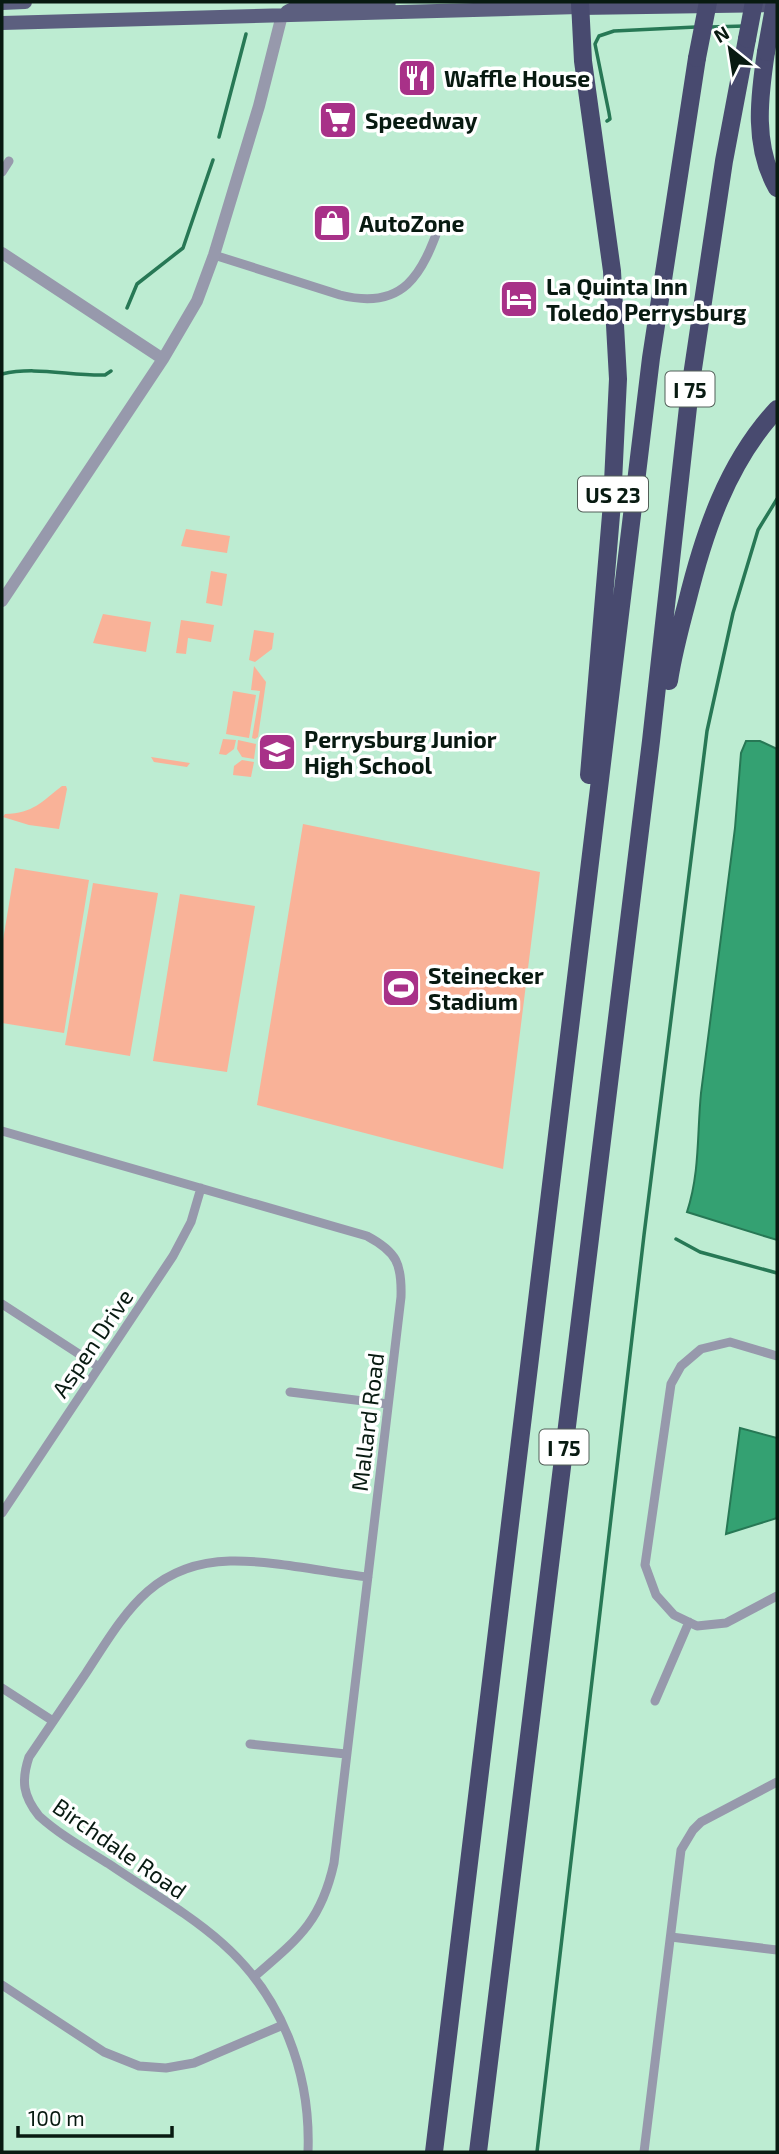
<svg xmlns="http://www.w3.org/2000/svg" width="779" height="2154" font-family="'Exo 2',sans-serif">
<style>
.green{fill:#f9b298}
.water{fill:#34a172;stroke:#277855;stroke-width:2}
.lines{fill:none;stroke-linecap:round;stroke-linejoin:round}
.stream{stroke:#277855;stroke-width:3.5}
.minor{stroke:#9799ac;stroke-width:9}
.tertiary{stroke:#9799ac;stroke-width:12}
.primary{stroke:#5c5f7f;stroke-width:14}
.trunk{stroke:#525477;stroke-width:16}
.motorway{stroke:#484a6f;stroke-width:18}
.motorway-bridge{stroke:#484a6f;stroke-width:18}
.labels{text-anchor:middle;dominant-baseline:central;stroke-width:7;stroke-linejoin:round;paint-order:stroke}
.shield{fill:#fff;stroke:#525f58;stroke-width:2}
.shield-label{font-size:21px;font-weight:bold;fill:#081a11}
.poi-label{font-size:23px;font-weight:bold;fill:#081a11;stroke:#fff;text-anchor:start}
.street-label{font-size:23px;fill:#081a11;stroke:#fff}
</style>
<rect width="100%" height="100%" fill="#bdecd2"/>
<path class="green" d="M186 529 230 536 227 553 181 546Z
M211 571 227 574 222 606 206 603Z
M103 614 151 622 146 652 93 643Z
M181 620 214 625 211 642 188 638 186 654 176 653Z
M254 630 274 633 272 649 255 662 249 660Z
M254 666 266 682 258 737 255 739 252 738 260 691 251 690Z
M233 691 256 695 249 738 226 734Z
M223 739 236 740 234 749 226 755 219 754Z
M238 740 256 744 254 759 242 757 237 749Z
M151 757 190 763 187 767 154 762Z
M242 760 254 762 251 777 233 775 234 766Z
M62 786H66L67 789 59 829 29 825 3 817 5 814C34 813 41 802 62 786Z
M303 824 540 872 503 1169 257 1105Z
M15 868 89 880 64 1033 2 1023V946Z
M93 883 158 893 130 1056 65 1045Z
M180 894 255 906 227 1072 153 1061Z"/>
<path class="water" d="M746 741H760L777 749V1240L687 1212C700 1173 697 1133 701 1093L735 828 741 753Z
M740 1428 777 1438V1518L726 1534Z"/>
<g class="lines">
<path class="stream" d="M710 27 745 26
M607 121 610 119 609 113 595 44 599 36 614 31 696 27
M219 137 246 34
M127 308 137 284 183 248 213 160
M2 374C36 366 70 376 105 375L111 371
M676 1239 700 1252 777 1273
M537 2152 644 1235 707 731 733 613 758 530 777 499"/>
<path class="minor" d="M2 172 9 161
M214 255 340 295C404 311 422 275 441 221
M2 1131 367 1236C397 1252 402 1264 401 1297L334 1863C321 1922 298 1939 254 1977
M2 1304 99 1367
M777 1356 730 1342 701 1349 681 1366 671 1384 645 1565 656 1595 674 1615 697 1626 726 1623 777 1596
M290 1392 388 1404
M2 1513 173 1256 191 1222 201 1188
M2 1688 53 1721
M655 1701 689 1622
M250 1744 346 1754
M671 1937 777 1950
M2 1985 104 2052 139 2066 166 2068 194 2063 283 2025
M308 2152C311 2073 282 1996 222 1943 188 1913 147 1890 109 1864 85 1849 60 1835 39 1816 23 1796 21 1781 29 1757 48 1729 67 1701 86 1673 124 1615 151 1563 230 1561 271 1560 325 1572 368 1577
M644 2152 681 1850 693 1830 701 1822 777 1782"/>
<path class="tertiary" d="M2 253 163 359
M2 601 163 359 197 301 214 255 259 106 282 15"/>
<path class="primary" d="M2 3 25 2
M287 12C305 0 364 2 389 2
M2 23 579 7"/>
<path class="trunk" d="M579 7 777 4"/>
<path class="motorway" d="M580 2 583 61 612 271 618 379 612 503 589 775
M766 52C759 98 753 146 777 188
M669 681C673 654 680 628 687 602 704 533 727 463 777 409
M434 2152 651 358 697 58
M478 2152 651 741 690 389 724 161 747 39"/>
<path class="motorway-bridge" d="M747 39 754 2
M766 52 775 2
M697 58 708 2"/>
</g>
<defs>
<g id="restaurant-square" transform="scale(2.0125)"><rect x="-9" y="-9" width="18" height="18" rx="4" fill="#a83188" stroke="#fff"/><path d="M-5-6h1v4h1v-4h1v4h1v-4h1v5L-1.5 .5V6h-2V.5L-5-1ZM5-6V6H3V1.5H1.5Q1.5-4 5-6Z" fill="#fff"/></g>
<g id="supermarket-square" transform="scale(2.0125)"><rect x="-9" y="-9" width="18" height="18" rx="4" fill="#a83188" stroke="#fff"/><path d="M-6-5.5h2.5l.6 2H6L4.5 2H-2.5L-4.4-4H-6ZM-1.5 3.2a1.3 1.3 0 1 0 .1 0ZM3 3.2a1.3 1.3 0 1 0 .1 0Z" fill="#fff"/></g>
<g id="shop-square" transform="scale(2.0125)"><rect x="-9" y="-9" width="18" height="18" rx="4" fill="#a83188" stroke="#fff"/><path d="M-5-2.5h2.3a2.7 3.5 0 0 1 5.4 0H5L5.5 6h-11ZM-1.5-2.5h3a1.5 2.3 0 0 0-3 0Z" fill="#fff"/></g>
<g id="hotel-square" transform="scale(2.0125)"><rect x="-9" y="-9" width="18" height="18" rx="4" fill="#a83188" stroke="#fff"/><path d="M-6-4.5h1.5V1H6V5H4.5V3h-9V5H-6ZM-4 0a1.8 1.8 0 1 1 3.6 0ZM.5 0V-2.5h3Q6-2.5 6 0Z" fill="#fff"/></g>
<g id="school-square" transform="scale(2.0125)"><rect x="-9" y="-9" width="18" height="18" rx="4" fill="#a83188" stroke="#fff"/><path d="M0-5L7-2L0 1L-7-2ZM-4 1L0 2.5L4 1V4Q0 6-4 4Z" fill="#fff"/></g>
<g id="stadium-square" transform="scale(2.0125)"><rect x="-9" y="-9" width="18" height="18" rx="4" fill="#a83188" stroke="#fff"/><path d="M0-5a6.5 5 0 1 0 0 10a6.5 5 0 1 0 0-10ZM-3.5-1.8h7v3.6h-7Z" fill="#fff"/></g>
</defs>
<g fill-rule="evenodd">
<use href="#restaurant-square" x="417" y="78"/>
<use href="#supermarket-square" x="338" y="120"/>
<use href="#shop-square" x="332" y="223"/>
<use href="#hotel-square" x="519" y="299"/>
<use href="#school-square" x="277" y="752"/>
<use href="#stadium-square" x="401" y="988"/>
</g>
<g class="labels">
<g class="shield">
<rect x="665.5" y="371.5" width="49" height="35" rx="5"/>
<rect x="578" y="476.5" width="70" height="35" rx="5"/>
<rect x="539.5" y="1429.5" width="49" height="35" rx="5"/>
</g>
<g class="shield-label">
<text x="690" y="389">I 75</text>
<text x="613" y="494">US 23</text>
<text x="564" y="1447">I 75</text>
</g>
<g class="poi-label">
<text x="444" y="78">Waffle House</text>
<text x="365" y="120">Speedway</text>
<text x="359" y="223">AutoZone</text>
<text x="546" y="286">La Quinta Inn<tspan x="546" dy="26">Toledo Perrysburg</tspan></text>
<text x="304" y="739">Perrysburg Junior<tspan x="304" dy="26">High School</tspan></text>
<text x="428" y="975">Steinecker<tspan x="428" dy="26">Stadium</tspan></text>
</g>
<g class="street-label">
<text transform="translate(92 1343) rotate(-56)">Aspen Drive</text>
<text transform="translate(367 1422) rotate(-83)">Mallard Road</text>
<text transform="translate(120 1848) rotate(35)">Birchdale Road</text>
</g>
</g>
<rect width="779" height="2154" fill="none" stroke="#081a11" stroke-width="7"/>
<g transform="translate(730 49) rotate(330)" stroke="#ffffff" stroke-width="5" paint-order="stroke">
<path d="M0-5L12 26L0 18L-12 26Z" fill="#081a11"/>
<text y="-10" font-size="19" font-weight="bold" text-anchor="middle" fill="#081a11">N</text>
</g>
<path d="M18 2126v10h154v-10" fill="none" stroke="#081a11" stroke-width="3.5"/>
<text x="28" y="2126" font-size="21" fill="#081a11" stroke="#ffffff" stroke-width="5" paint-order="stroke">100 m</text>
</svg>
